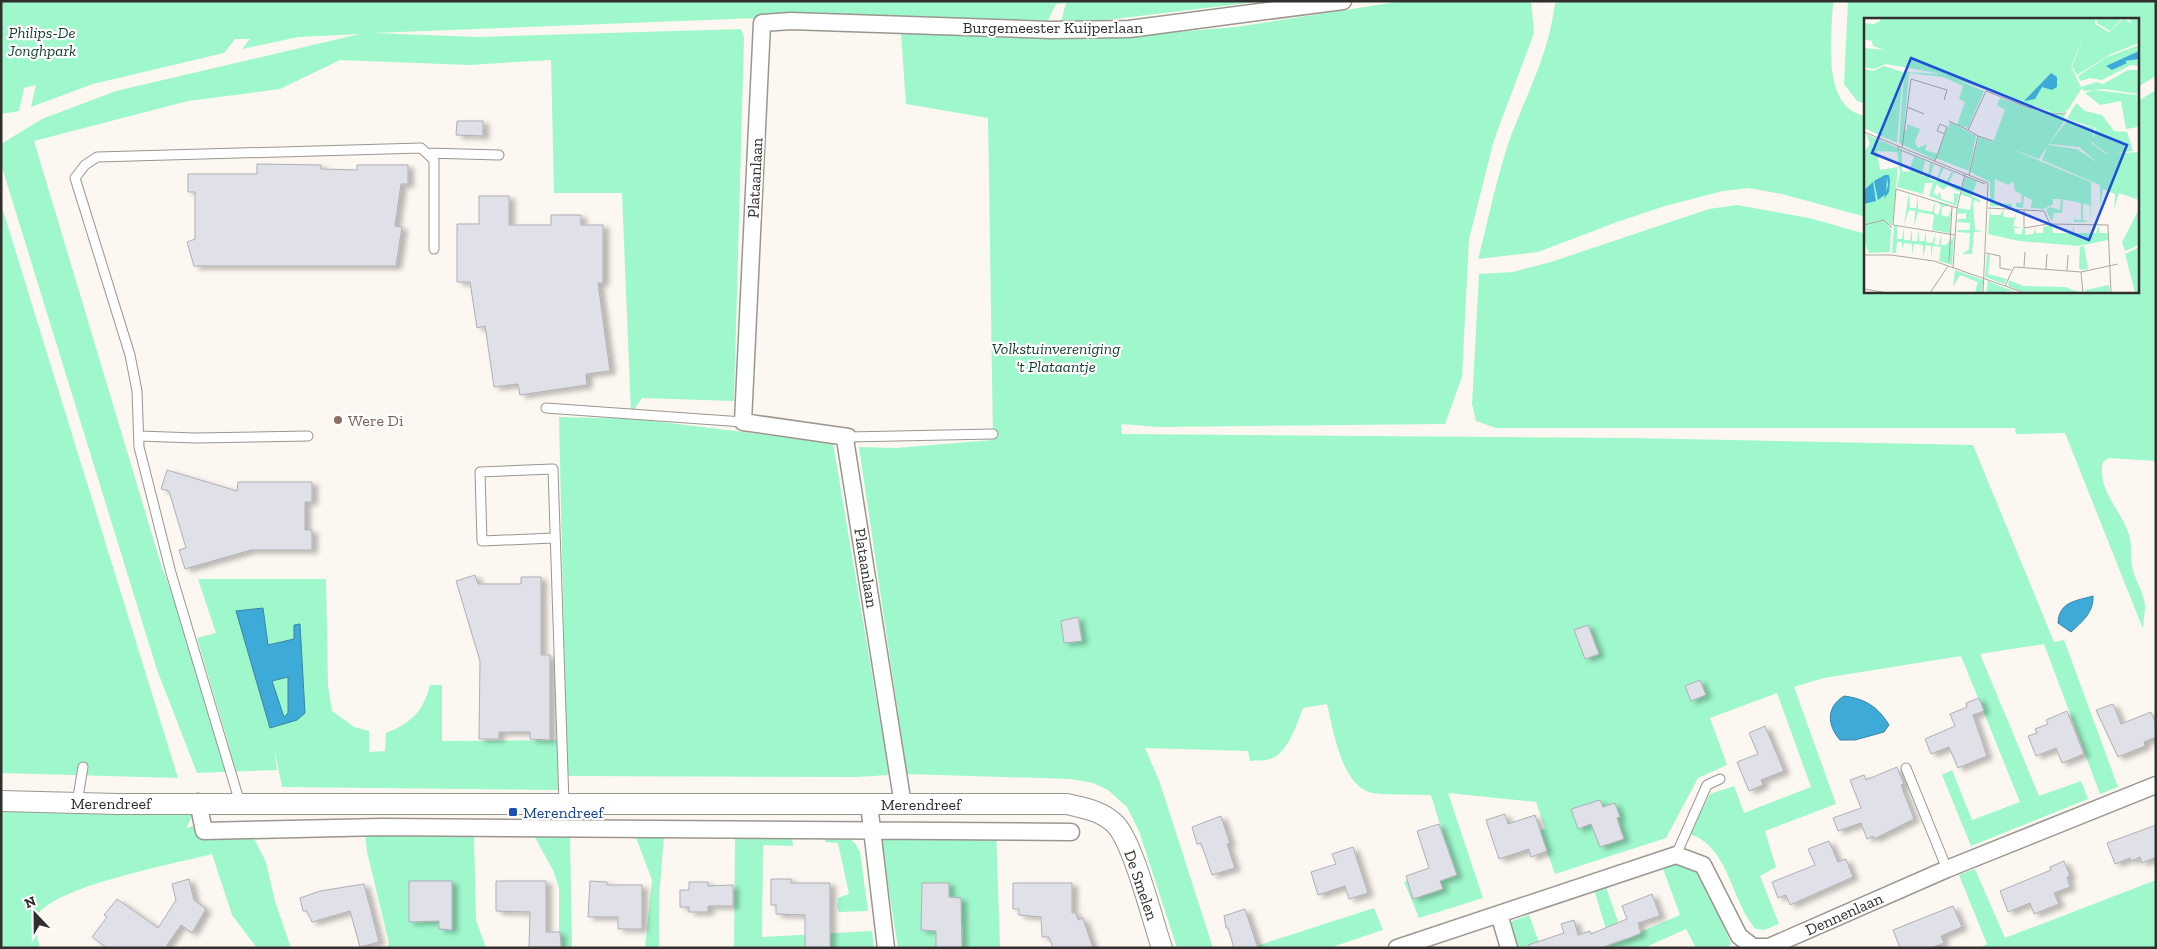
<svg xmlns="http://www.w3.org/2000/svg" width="2157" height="949" font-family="'Zilla Slab',serif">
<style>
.green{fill:#9ff8cc;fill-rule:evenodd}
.water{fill:#3eaad7;stroke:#3a85a4;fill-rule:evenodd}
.building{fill:#e0e0e8;stroke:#afafb6;filter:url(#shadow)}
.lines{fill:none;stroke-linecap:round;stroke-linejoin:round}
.service-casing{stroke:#9b9690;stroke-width:11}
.minor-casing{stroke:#9b9690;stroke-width:19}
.tertiary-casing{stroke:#9b9690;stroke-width:22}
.service{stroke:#fff;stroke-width:9}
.minor{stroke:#fff;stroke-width:16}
.tertiary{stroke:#fff;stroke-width:20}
.education-dot{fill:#8d6e63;stroke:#fff;stroke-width:2}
.transit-dot{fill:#1a4fb4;stroke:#fff;stroke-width:2}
.labels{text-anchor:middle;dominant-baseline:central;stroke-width:4.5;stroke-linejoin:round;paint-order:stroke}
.street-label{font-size:16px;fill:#312f2d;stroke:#fff}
.park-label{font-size:16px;font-style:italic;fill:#113d2a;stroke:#fff}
.education-label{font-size:16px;fill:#785e54;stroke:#fff;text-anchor:start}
.transit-label{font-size:16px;fill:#164399;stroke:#fff;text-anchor:start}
.inset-road{fill:none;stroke:#aba7a2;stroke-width:1}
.view{fill:#1d4ed8;fill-opacity:0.15;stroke:#1d4ed8;stroke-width:2.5}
.inset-edge{fill:none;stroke:#312f2d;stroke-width:2.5}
</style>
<defs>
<filter id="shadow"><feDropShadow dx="5.5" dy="3" stdDeviation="2.5" flood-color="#0004"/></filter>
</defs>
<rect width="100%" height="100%" fill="#fcf7f0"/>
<path class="green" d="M1 1H1264L1098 21H1061L1066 3 1056 4 1047 22 782 17 373 33 478 37 741 29 744 37 734 401 642 398 631 414 622 193H554L551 60 469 65 340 60 280 89 188 101 34 141 162 568 199 661 231 753 197 638 216 633 198 579H326L328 686 332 711 354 727 369 731V752L385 751 386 733C411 723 423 712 430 685H442V741L558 740 559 790 282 787 274 747 277 770 197 773 157 670 1 164V144L42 119 116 91 360 34 298 37 242 49 250 39H235L224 53 93 84 31 107 36 85 24 88 19 111 1 114ZM263 609 267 645 294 639 297 720 270 727Z
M1403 1H1531L1534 33 1494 140 1469 239 1462 377 1445 424 1158 427 1121 424 1122 434 1631 438 1973 445 2054 642 2064 640 2118 787 2100 794 2044 644 1980 654 2039 796 2081 781 2088 799 1971 846 1942 775 1952 770 1972 820 2020 802 1961 656 1824 678 1794 687 1836 804 1765 831 1776 867 1760 876 1779 924 1764 930 1756 929C1731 902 1729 845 1689 834L1710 794 1734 786 1744 813 1811 787 1777 693 1710 718 1727 765 1698 778 1666 838 1555 874 1539 831 1545 828 1536 802 1448 793 1483 898 1419 918 1404 882 1452 864 1431 795C1415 794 1383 796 1369 792 1341 783 1333 729 1327 704L1303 708C1297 723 1288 754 1270 759 1264 761 1257 760 1250 761L1248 751 1145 748 1160 783 1213 948H1177L1139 831 1127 807 1108 790 1093 783 1071 779 907 774 859 447 896 448 993 440 988 118 906 104 901 34 1115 37 1236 27ZM1078 618 1082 641 1064 643 1061 621Z
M1562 1H1833C1832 34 1820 109 1866 116V217L1782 194 1749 188 1723 191 1665 206 1617 222 1538 252 1478 259C1489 218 1497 174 1512 133 1530 87 1549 52 1555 3Z
M1848 1H2156V76L2138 87V19H1866V104L1857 101 1844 84Z
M2156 90V461L2109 458 2103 462C2096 492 2124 511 2130 539 2132 548 2130 557 2132 566 2134 579 2144 592 2145 606 2145 613 2143 621 2143 629L2065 433 2016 434 2015 428H1496L1476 421 1472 404 1479 274 1513 272 1551 262 1709 209 1737 205 1809 218 1866 234V291H2138V101Z
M1 204 178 778 1 773Z
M559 417 637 419 833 443 889 775 857 777 567 776Z
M288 677V713L284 718 272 681Z
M1 808 193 815 186 828 209 822 246 823 266 862 275 901 291 948H257L232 915 212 854C174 864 60 885 38 914 31 922 38 938 40 948H1Z
M996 827 1000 948H898L880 833Z
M365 832 474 834 476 920 486 948H387L389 943 367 852Z
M533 834 570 835 572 948H559V888L554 872Z
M635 835H664L659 898V948H645L652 880Z
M846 836 855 843 860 852 868 911 839 912 837 907 838 898 849 894 838 843 825 842V838Z
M792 837 793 846 763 845 762 937 872 931 874 948H734L735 839Z
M1674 862 1697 867 1711 893 1731 944 1726 948H1696L1686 929 1644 948H1605L1611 945 1594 890 1606 887 1624 939 1680 915 1662 866Z
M1975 869 2005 938 2156 880V948H1979L1987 944 1959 875Z
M1374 908 1383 930 1329 948H1250Z
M1529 915 1541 948H1519L1510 922Z"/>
<path class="water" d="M2093 596C2094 612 2082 622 2071 632L2058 623C2059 602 2075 601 2093 596Z
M263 608 268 645 294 639V625L300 624 305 713 297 720 270 728 236 611ZM288 677V713L284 717 272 681Z
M1844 696C1866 699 1878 707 1889 725L1884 732 1855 740H1840C1827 725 1826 707 1844 696Z"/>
<path class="building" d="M457 121H483V136L456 135Z
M257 164 321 165V169L357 170V165H408V184H401L395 226 402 227 396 266H194L187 242 195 239V192H188V174H257Z
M479 196H509V225H551V215H581V225H603V283H598L610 371 586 374 587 385 520 395 518 384 494 387 485 326 477 328 470 282H457V224H479Z
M167 470 237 491 238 482H312V502H305V530H312V550H251L185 569 179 550 186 548 169 491 161 489Z
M475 575 478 584H521V577H541V655H550V740L530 739V732H499V739H479L480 661 456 581Z
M1078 617 1082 641 1064 643 1061 621Z
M1588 625 1599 654 1585 659 1574 630Z
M1700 680 1706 695 1691 701 1685 686Z
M1979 698 1984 711 1973 715 1987 756 1958 768 1949 747 1931 754 1925 739 1955 726 1950 714 1967 707 1966 703Z
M2113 704 2121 724 2151 712 2156 724V737L2144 742 2145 746 2118 757 2096 710Z
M2067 711 2084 754 2062 763 2056 748 2036 756 2028 736 2037 733 2035 729 2048 724 2046 720Z
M1765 726 1784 771 1761 780 1763 785 1749 791 1737 762 1758 754 1749 733Z
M1897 767 1904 784 1901 785 1914 819 1874 839 1873 836 1867 839 1861 823 1838 831 1833 818 1861 808 1850 780 1864 775 1866 780Z
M1600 800 1603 807 1615 803 1620 817 1617 818 1624 839 1600 847 1591 824 1578 829 1571 809Z
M1505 814 1508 824 1535 815 1547 851 1531 857 1529 849 1499 859 1486 820Z
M1221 816 1230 843 1227 844 1235 868 1212 875 1201 843 1197 844 1192 827Z
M1439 824 1457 875 1440 881 1443 889 1413 899 1406 876 1429 868 1417 831Z
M2156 825V857L2142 863 2140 857 2131 861 2130 858 2115 864 2107 843Z
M1829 841 1838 862 1846 859 1853 877 1790 905 1786 895 1778 898 1772 882 1815 865 1808 849Z
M1353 847 1368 893 1349 899 1345 886 1318 895 1311 872 1336 864 1332 854Z
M2064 861 2070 876 2067 877 2070 887 2054 893 2059 904 2034 914 2030 903 2008 912 2000 891 2051 870 2050 867Z
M189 879 194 900 206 909 192 933 181 925 165 948H107L92 937 107 917 104 915 117 899 158 928 176 900 172 884Z
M771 879H791V883H830V948H805V915L776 914V905H771Z
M409 881H452V930L439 929V921L409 922Z
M496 881H546V932H560L561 947H529L530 912 496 911Z
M590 881 607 882V885H642V929H618V917H588Z
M689 882H708V886L733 885V906H708V912H689V907H680V890H689Z
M922 883H949V897L961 898 962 948H936V931L921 930Z
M1013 883H1072V913H1076L1078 920 1083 918 1093 948H1053L1049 937H1042L1041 917 1019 915V909H1013Z
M364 884 379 942 360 947 350 911 312 922 307 911H303L300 898 320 891Z
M1652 894 1660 916 1638 923 1641 933 1632 937 1600 948H1529L1528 945 1564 933 1561 924 1574 920 1578 935 1590 931 1591 934 1627 919 1622 906Z
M1953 906 1962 927 1941 936 1944 943 1931 948H1900L1893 930Z
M1245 909 1258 948H1234L1228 928H1226L1224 916Z"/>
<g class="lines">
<g class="service-casing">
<path id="service" d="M427 153 499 155
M546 408 743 422
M139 436 195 438 308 436
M848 437 993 434
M554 538 482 541 480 472 553 469 564 804
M1906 768 1947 869
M77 803 83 767
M240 803 171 573 139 447 137 391 130 355 75 178 85 165 97 157 421 148 434 160V249
M1676 855 1707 785 1720 779"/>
</g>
<g class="minor-casing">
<path id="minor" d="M198 802 204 831 382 827 1071 832
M869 804 886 948
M903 805 845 439 848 437 743 422 762 23 791 21 1051 30 1129 29 1343 1
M1499 914 1509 948
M1397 948 1676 855 1703 865 1739 936 1753 947H1769L1947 869 2156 785"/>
</g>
<g class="tertiary-casing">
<path id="tertiary" d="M1 801 118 804H1067C1084 808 1103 811 1116 825 1134 845 1152 919 1162 948"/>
</g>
<use href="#service" class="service"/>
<use href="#minor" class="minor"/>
<use href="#tertiary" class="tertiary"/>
</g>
<circle class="education-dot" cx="338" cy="420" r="5"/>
<rect class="transit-dot" x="508" y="807" width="10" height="10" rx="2.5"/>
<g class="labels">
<g class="street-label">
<text x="1053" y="27">Burgemeester Kuijperlaan</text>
<text transform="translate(755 178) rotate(-87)">Plataanlaan</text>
<text transform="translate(866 568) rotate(81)">Plataanlaan</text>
<text x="111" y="803">Merendreef</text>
<text x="921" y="804">Merendreef</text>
<text transform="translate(1141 885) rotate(71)">De Smelen</text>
<text transform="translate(1844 914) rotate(-24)">Dennenlaan</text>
</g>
<g class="park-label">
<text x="42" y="32">Philips-De<tspan x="42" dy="18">Jonghpark</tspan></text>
<text x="1056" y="348">Volkstuinvereniging<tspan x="1056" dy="18">'t Plataantje</tspan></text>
</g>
<g class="education-label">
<text x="348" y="420">Were Di</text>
</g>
<g class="transit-label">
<text x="523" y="812">Merendreef</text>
</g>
</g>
<g transform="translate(1864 18)">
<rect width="275" height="275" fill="#fcf7f0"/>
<path d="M16 0H231V6L245 14 260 0 268 6 265 0H275V25L247 36 213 57 208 49 221 15 207 49 217 69 232 64 239 66 264 52H275V76L240 71 220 73 218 70 203 93 201 91 202 94 190 95 91 61 120 73 104 110 93 107 101 84 95 81 99 68 79 59 45 55 40 111 43 112V106L56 111 51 124 54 130 63 126 61 132 73 136 71 142 35 125 40 54 78 56 22 46 10 51 0 49V30L20 32 9 28 8 23 0 21V5L10 6 16 3ZM232 0H258L246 13 233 5ZM275 27V33L249 46V49L260 43 275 41V48L267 47 238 62 226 60 217 63 214 58 243 39ZM20 48 39 54 33 125 0 110V51L9 53ZM230 72 275 77 274 109 262 111 257 83 236 87 221 75ZM136 80 170 92 201 96 199 105 175 141 142 129 227 164V204L226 187 219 186V202L224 204H210V196L211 202H217V185L202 182 199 181 198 195H190L188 204 182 192 186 189 196 192 197 181H189V186L180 191 167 190 168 182 160 178 159 190 152 189V185H157L158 177 151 173 149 163 144 167 131 161 130 185 148 186V189L126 188V164L106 154 115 119 129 124 141 92 133 87ZM212 85 221 93 238 97 250 113 263 114 269 133 244 136 231 127 228 123 232 110 203 101ZM203 103 230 110 228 126 242 136 275 134V182L255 175 250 191 251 176 239 171 236 190V167L178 142 184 127 213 131 234 145 215 129 185 126ZM86 104 112 118 105 153 72 140ZM2 116 38 132V153L45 154 50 138 61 143 58 158 64 157 66 145 70 147 65 161 72 163 77 149 80 150 74 162 82 165 87 154 92 156H89L85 165 97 168 95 174 84 168 79 172 73 166 69 175 73 178 76 174 77 181 90 185V175L95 176 92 188 65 178 69 165H61L59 176 33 169 36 156 33 134 13 133 16 152 34 149 28 209 20 201 27 212 26 234 5 235 0 223V205H3L0 204V134L6 126ZM101 159 113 163 108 178 116 182V185L111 182 109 185 111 212 120 213 110 214 108 236H98L105 231 106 215 93 214V212H106V205L93 204 94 201H102V195L94 196V190L106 192 108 180 97 177ZM45 174 46 190H52L54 177V191L68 194 71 183 70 195 74 197 77 188 74 184 87 188 78 189 77 197 84 199 87 192 86 215 68 212 70 197 54 194 50 209 51 193 45 192 40 207ZM126 190 127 197H136L139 192 140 199 150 200 153 193 149 208 158 210H150L151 216H158V211L161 210V217L169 216 172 209V215H179V209L185 207H188L189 215H208L210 207V215H232L235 207V215H244V222L215 228 155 223 124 216ZM275 191V227L261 233 258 224ZM30 208H33V221H38L40 210V222H46L48 211V223H53L55 212V223H60L62 213V224L68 225 72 215 70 226 75 227 77 216V227H82L90 218 88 247 75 243 77 229 69 228 67 241V228L62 227 59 239V227L50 226 48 237V226L40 225 38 231V224H33L32 235H28ZM220 228 224 251 218 252 215 250 216 229ZM275 229V275H271L261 236ZM123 236 126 237 124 256 143 261 140 266 121 259ZM91 252 119 262 118 275H105L111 274 114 264 96 257 89 269ZM145 262 159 268 201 269 218 275H162L144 268ZM124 263 138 269 151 273 122 275ZM245 267 246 275H221L222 272Z" fill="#9ff8cc"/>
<path d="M275 33V41L261 43 263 45 248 52 242 48ZM187 55 193 59V69L188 72 178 69 171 81 160 83ZM21 157H25L26 163 25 174 20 181 24 167 23 159 22 176 14 182 10 163ZM9 164 12 183 0 186V172Z" fill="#3eaad7"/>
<path class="inset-road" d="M43 89 60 96M85 103 104 112M0 114 124 165 119 275M114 118 129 123M34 128V131L121 166M38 130 47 61 83 72 80 82M71 143 83 109 76 106 73 113 81 116M105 157 114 118 104 112 122 73 163 89 190 96 202 95M124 190 180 193 186 206 244 207 247 275M160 192V210L184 206M0 207 20 202 28 210M91 217 29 207 32 171 93 190M122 235 136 238V250L147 252M0 237H27L70 243 161 275M85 244 88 188M160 249 161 234M89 250 93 190 101 156M182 251 183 236M203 252 204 237M217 254 219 275M141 268 150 249 217 254 254 246M0 271 24 275M66 275 84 248"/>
<path class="view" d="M47 40 263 127 225 222 8 135Z"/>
<rect width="275" height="275" class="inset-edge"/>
</g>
<rect width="2157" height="949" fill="none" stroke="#312f2d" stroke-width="5"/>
<g transform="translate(35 914) rotate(338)" stroke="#ffffff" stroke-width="4" paint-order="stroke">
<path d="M0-4L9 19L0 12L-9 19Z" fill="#312f2d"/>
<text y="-8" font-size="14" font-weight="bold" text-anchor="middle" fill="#312f2d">N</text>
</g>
</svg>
